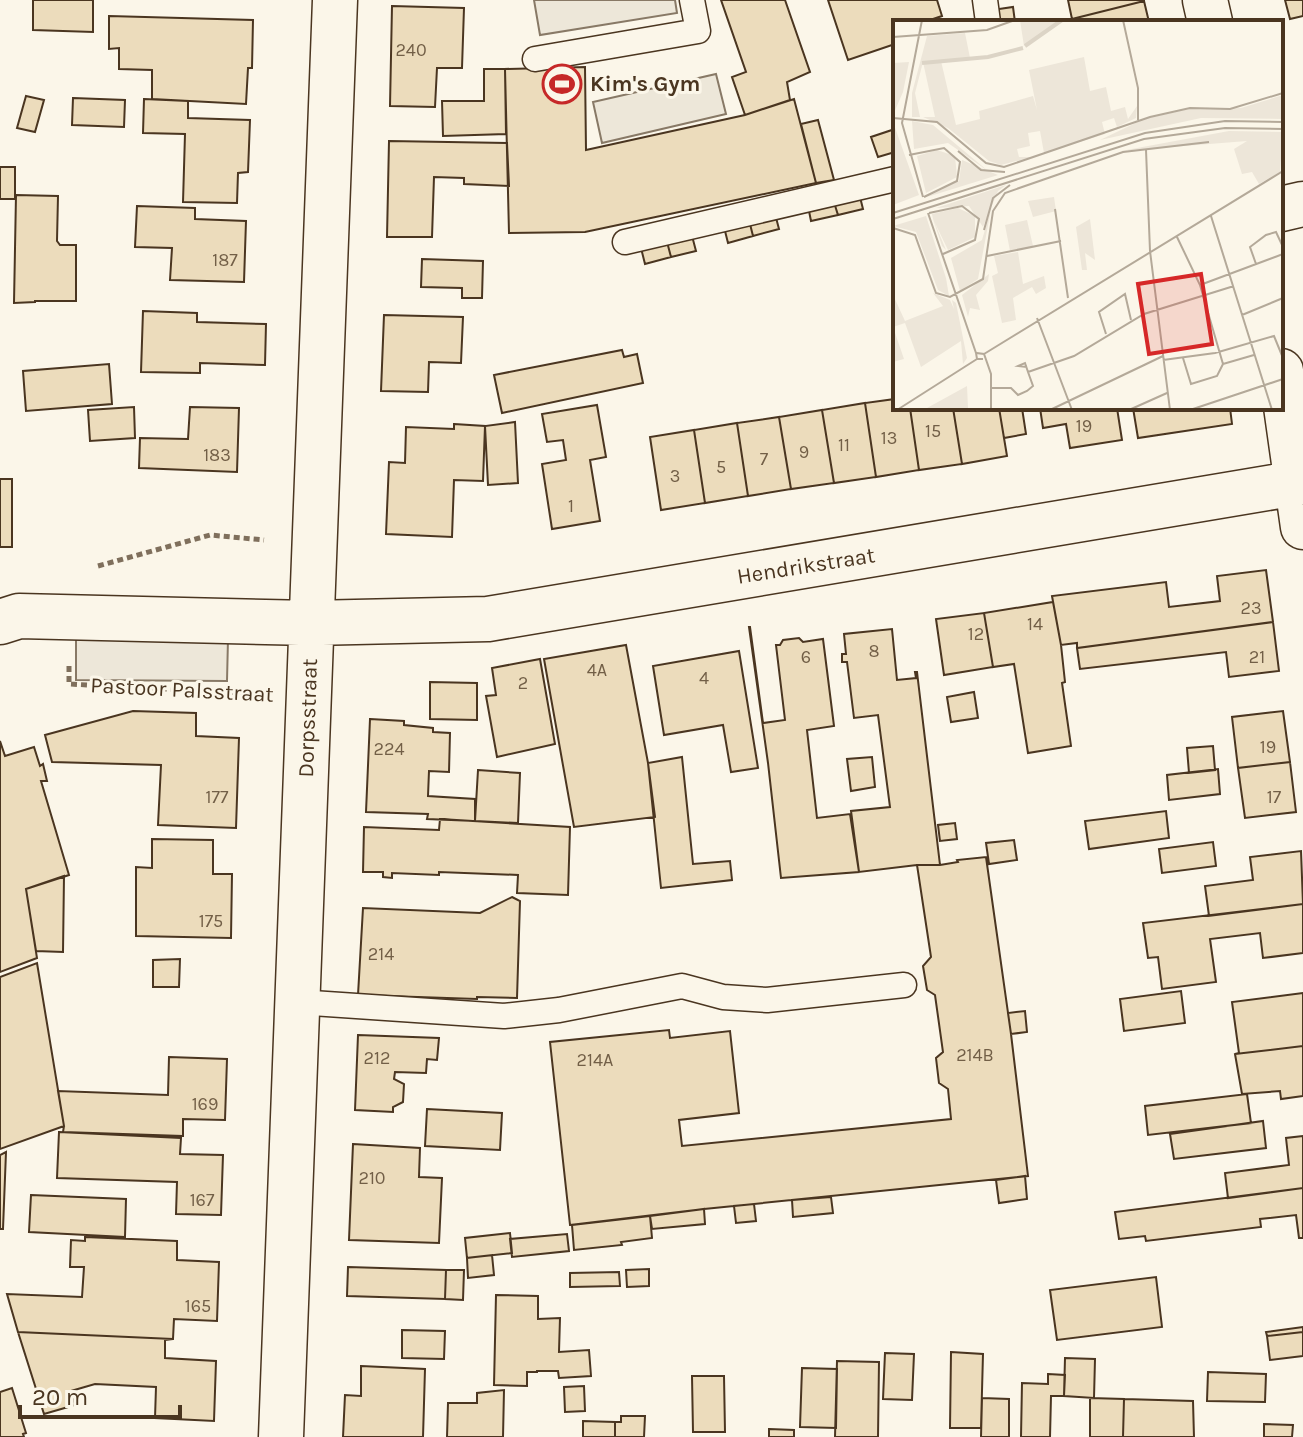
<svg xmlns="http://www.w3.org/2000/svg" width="1303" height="1437" font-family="Karla,sans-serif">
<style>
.parking{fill:#ede7d9;stroke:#887966;stroke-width:2}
.building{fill:#ecdcbc;stroke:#4a3520;stroke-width:2}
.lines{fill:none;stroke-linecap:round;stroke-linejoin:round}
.service-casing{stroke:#4a3520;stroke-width:27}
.minor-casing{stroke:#4a3520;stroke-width:47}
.path{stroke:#7f6f5c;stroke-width:5;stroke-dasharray:6 4;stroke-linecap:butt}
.service{stroke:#fbf6e9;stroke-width:24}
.minor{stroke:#fbf6e9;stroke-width:44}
.labels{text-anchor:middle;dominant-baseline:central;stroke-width:6;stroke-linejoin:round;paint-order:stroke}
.number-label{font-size:18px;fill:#725f47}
.poi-label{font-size:22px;font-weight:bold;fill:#4a3520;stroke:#fbf6e9;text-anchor:start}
.street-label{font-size:22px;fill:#4a3520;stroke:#fbf6e9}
.inset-river{fill:none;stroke:#dcd4c6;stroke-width:4}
.inset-road{fill:none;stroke:#b4a999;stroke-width:2}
.view{fill:#d62828;fill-opacity:0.15;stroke:#d62828;stroke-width:4}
.inset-edge{fill:none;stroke:#4a3520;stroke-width:4}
</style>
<rect width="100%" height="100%" fill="#fbf6e9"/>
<path class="parking" d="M534 0H675L677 13 540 35Z
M716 74 726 114 602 143 593 102Z
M76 638 228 639 227 681 76 680Z"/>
<path class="building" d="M33 0H93V32L33 30Z
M721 0H785L810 72 787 82 790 100 745 115 732 77 746 72Z
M828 0H937L942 16 924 22H895V44L848 60Z
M1068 0H1144V1L1072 19Z
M1285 0H1303V16L1290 19Z
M1144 1 1149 22H1073L1072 19Z
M392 6 464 8 462 68H437L435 107 390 106Z
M1013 7 1015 22H994L992 10Z
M109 16 253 20 252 68H248L246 104 152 99V70L119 69V48L109 49Z
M585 67 586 150 745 115 794 99 816 183 585 232 509 233 505 69Z
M484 69H505L506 134 443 136 442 101H484Z
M26 96 44 100 35 132 17 128Z
M73 98 125 100 124 127 72 125Z
M144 99 188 101V118L250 120 248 172 238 173 237 203 183 202 185 134 143 133Z
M818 120 834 180 816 183 801 124Z
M895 129V152L878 157 871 137Z
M389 141 507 143 509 186 464 184V178L434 177 432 237H387Z
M0 167H15V199H0Z
M858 189 863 209 838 215 832 196Z
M16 195 58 196 57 241 60 245H76V301H35V302L14 303Z
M832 196 838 215 811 221 807 201Z
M137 206 195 208V219L246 221 244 282 170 280 172 248 135 247Z
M774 210 779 229 753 236 748 216Z
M748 216 753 236 728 243 723 223Z
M691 232 696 251 671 257 666 238Z
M666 238 671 257 645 264 640 244Z
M422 259 483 261 482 298H462V288L421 287Z
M143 311 197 313V322L266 324 265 365 200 363V373L141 372Z
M384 315 463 317 461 363 429 362 428 392 381 391Z
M622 350 624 357 637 354 643 383 502 413 494 375Z
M109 364 112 404 26 411 23 371Z
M895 399V408H910L919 470 876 477 865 403Z
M865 403 876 477 834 483 822 410Z
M597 405 606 457 590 460 600 521 552 529 542 464 566 460 563 440 547 442 542 414Z
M134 407 135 438 90 441 88 410Z
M190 407 239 408 237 472 139 468 140 438 188 439Z
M910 408H953L962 464 919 470Z
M953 408H999L1007 456 962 464Z
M999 408H1022L1026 434 1004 438Z
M1040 408H1117L1122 440 1070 448 1066 424 1043 428Z
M1133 408H1230L1232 424 1138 438Z
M822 410 834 483 791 489 779 417Z
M779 417 791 489 748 496 737 423Z
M515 422 518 483 488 485 485 426Z
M737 423 748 496 705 503 694 430Z
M454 424 485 426 483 481 454 480 452 537 386 534 389 462 405 463 406 427 454 429Z
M694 430 705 503 661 510 650 437Z
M0 479H12V547H0Z
M1266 570 1273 622 1077 648V643L1061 645 1052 596 1166 582 1169 607 1220 601 1217 576Z
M1053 602 1061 645 1065 682 1062 683 1071 746 1028 753 1014 664 993 667 984 613Z
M984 613 993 667 944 675 936 619Z
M1273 622 1279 671 1229 677 1226 652 1080 669 1077 648Z
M749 627H750L763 723 785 720 776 645H780L783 640 799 638 803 642 823 639 834 726 807 730 817 818 850 814 859 872 781 878 768 763Z
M892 629 897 680 916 678 915 672H917L940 865H917L859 872 851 811 890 807 878 715 854 718 847 662H842V654H846L844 634Z
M626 645 648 763 655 817 574 827 544 659Z
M739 651 758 768 731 772 723 725 664 735 653 666Z
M540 659 555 744 497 757 486 696 496 695 492 668Z
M430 682 477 683V720L430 719Z
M974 692 978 718 951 722 947 697Z
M133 711 196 713V736L239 738 236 828 158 825 161 765 52 762 45 735Z
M1283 711 1290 762 1238 768 1232 717Z
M370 719 404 721V725L433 728V732L450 733 449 772 429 771 428 796 475 799V821L427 819 428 814 366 812Z
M0 741 5 756 34 747 40 766 43 764 47 781H41L69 875 26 889 37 958 0 972Z
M1213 746 1215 770 1189 773 1187 748Z
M682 757 693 864 730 861 732 880 661 888 648 763Z
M872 757 875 787 851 791 847 759Z
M1290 762 1296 812 1245 818 1238 768Z
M1218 769 1220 794 1169 800 1167 775Z
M478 770 520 773 518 823 475 821Z
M1166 811 1169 838 1089 849 1085 821Z
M440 819 570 827 568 895 517 893 518 875 439 872V875L392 873V878L383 877V872H363L364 827 439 830Z
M955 823 957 839 940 841 938 825Z
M152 839 213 840V874H232L231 938 136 936V867L152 868Z
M1014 840 1017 860 989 864 986 843Z
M1213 842 1216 866 1162 873 1159 849Z
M1301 851 1303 904 1209 916 1205 886 1253 880 1250 857Z
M986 857 1011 1034 1028 1176 704 1209 570 1225 550 1042 669 1030 670 1038 730 1031 739 1113 679 1120 682 1146 951 1119 948 1089 939 1083 936 1058 943 1052 935 995 927 990 923 966 931 957 917 865H940L958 862 957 860Z
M64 876 63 952 36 951 26 889Z
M512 897 520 901 517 998 477 997V999L358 995 363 908 480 913Z
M1303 904V953L1263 958 1260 933 1210 939 1216 982 1162 989 1158 957 1148 958 1143 923Z
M180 959 179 987H153V960Z
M37 963 64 1126 0 1149V977Z
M1181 991 1185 1023 1124 1031 1120 999Z
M1303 993V1046L1235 1054 1239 1053 1232 1002Z
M1025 1011 1027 1032 1011 1034 1008 1013Z
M358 1035 439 1038 437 1060 427 1059 426 1073 395 1072 394 1079 404 1084 403 1102 393 1107V1112L355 1110Z
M1303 1046V1096L1281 1099 1280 1091 1242 1094 1235 1054Z
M169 1057 227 1059 225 1120 183 1119V1136L63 1132 64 1126 58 1091 168 1095Z
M1247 1094 1251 1123 1148 1135 1145 1106Z
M427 1109 502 1113 500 1150 425 1146Z
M1263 1121 1266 1148 1174 1159 1170 1134Z
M59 1132 181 1138 180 1154 223 1155 221 1215 176 1214 177 1182 57 1178Z
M1303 1136V1188L1228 1198 1225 1173 1289 1165 1286 1138Z
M353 1144 420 1148 419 1177 442 1178 439 1243 349 1240Z
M6 1152 3 1229H0V1155Z
M1025 1176 1027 1199 999 1203 996 1180Z
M1303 1188V1238H1299L1296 1215 1260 1219 1261 1227 1146 1241 1145 1236 1119 1239 1115 1212Z
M31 1195 126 1199 125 1237 29 1232Z
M831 1197 833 1213 793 1217 792 1200Z
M754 1204 756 1221 736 1223 734 1206Z
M704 1209 705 1224 652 1229 650 1216Z
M650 1216 652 1238 621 1242 622 1245 574 1250 572 1225Z
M510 1233 512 1253 467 1258 465 1238Z
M567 1234 569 1251 512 1257 510 1239Z
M85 1237 177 1241V1260L219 1262 217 1321 174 1319 173 1339 18 1332 7 1294 82 1297 84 1267H70L71 1240 85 1241Z
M492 1255 494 1275 468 1278 467 1258Z
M348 1267 446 1270 445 1299 347 1296Z
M649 1269V1286L627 1287 626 1270Z
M446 1270H464L463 1300 445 1299Z
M619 1272 620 1286 570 1287V1273Z
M1156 1277 1162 1327 1057 1340 1050 1290Z
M496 1295 538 1296V1319L560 1318 559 1352 589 1350 591 1376 559 1378 558 1371H537V1372H527V1386L494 1385Z
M1303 1327V1332L1267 1336 1266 1332Z
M402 1330 445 1331 444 1359 402 1358Z
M18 1332 173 1339 165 1340V1358L216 1361 214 1421 155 1418 156 1387 95 1384 71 1391 75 1405 44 1414Z
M1303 1332V1356L1270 1360 1267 1336Z
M951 1352 983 1354 981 1428H950Z
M885 1353 914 1354 912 1400 883 1399Z
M1065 1358 1095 1359 1094 1398 1064 1396Z
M837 1361 879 1362 878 1437H835Z
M361 1366 425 1369 423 1437H343L345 1395 361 1396Z
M802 1368 837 1369 836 1428 800 1427Z
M1208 1372 1266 1374 1265 1402 1207 1401Z
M1048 1374 1065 1375 1064 1396H1051L1050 1437H1021L1022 1383 1048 1384Z
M692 1376H724L725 1432H693Z
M584 1386 585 1411 565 1412 564 1387Z
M12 1388 26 1433 23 1434 24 1437H0V1392Z
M504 1390 503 1437H447L448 1403H477V1393Z
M982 1398 1009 1399V1437H981Z
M1090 1398 1124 1399 1123 1437H1090Z
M1124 1399 1193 1401 1194 1437H1123Z
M621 1416H645L644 1437H615V1422H621Z
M583 1421 615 1422V1437H583Z
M1264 1424 1293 1425 1292 1437H1264Z
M769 1429 794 1430V1437H769Z"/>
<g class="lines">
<g class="service-casing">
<path id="service" d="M985 0 988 22
M535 59 698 31 692 0
M625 242 895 179
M297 1002 504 1016 559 1010 682 986 723 997 767 1000 904 985"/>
</g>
<g class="minor-casing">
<path id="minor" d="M1205 0 1210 22
M1281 209 1303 204
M1281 371 1303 527
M0 622 19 616 311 623 488 619 1303 482
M281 1437 335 0"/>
</g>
<path class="path" d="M98 566 210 535 264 540
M69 666V684L261 694"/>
<use href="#service" class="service"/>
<use href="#minor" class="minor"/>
</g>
<defs>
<g id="stadium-ring" transform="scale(2)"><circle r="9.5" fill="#fbf6e9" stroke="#c62828" stroke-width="1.5"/><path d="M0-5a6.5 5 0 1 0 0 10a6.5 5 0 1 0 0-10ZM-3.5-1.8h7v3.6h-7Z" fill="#c62828"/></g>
</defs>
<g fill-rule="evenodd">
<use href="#stadium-ring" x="562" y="84"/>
</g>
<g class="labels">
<g class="number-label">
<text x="411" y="50">240</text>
<text x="225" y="260">187</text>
<text x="1084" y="426">19</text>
<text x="933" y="431">15</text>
<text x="889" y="438">13</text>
<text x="844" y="445">11</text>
<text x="804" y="452">9</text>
<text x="217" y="455">183</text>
<text x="764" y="459">7</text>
<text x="721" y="467">5</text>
<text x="675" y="476">3</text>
<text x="571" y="506">1</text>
<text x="1251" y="608">23</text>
<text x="1035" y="624">14</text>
<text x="976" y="634">12</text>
<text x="874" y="651">8</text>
<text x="806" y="657">6</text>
<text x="1257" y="657">21</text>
<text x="597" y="670">4A</text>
<text x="704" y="678">4</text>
<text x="523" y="683">2</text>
<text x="1268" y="747">19</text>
<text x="389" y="749">224</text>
<text x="217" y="797">177</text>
<text x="1274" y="797">17</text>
<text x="211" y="921">175</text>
<text x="381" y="954">214</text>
<text x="975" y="1055">214B</text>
<text x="377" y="1058">212</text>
<text x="595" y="1060">214A</text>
<text x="205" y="1104">169</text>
<text x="372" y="1178">210</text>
<text x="202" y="1200">167</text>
<text x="198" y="1306">165</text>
</g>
<g class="poi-label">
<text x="590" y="84">Kim's Gym</text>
</g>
<g class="street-label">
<text transform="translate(806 566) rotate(-9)">Hendrikstraat</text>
<text transform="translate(182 690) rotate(3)">Pastoor Palsstraat</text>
<text transform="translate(308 718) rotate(-88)">Dorpsstraat</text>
</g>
</g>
<g transform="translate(893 20)">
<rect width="390" height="390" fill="#fbf6e9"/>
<path d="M127 0H167L131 26ZM72 13 77 38 48 41 63 105 87 99 86 91 140 76 144 90 136 50 191 37 197 71 213 67 218 91 232 87 235 99 244 86 243 98 224 107 221 98 209 102 212 114 151 133 147 111 135 113 137 126 124 129 126 137H139L108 145 96 141 55 108 30 97H42L30 42 22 73 27 97H19V73L34 16ZM16 42 10 72 0 95V43ZM390 75V99L308 98 207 120 251 99 296 89 348 88ZM19 101 40 105 95 151 55 123 21 129ZM0 102 26 175 0 185ZM336 111 390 112 387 152 366 164 359 152 349 154 341 129 354 121 228 131ZM44 130 62 136 64 157 33 173 24 136ZM69 140 105 155 34 177 66 161ZM113 165 105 171 90 207 76 186 43 188ZM161 177 163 191 140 197 135 181ZM65 188 82 196V217L55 230 41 201 53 230 49 226 40 199 39 194ZM98 189 85 259 67 271 58 238 89 220ZM33 196 53 258 56 276 45 270 23 212 0 206ZM197 199 202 240 192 233 194 250H189L183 207ZM134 200 140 226 117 231 112 205ZM125 232 130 264 151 256 153 268 143 274 139 267 120 278 123 300 109 303 99 256 105 253 101 236ZM96 254 95 261 83 275 87 290 77 288 75 297 69 275ZM40 273 57 280 61 289 59 280 63 283 74 338 70 344 68 321 28 347 12 303 0 307 11 339 0 342V275L12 301 50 286ZM74 366 75 388 35 390 34 388Z" fill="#ede6d9"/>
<path class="inset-river" d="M132 26 169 0M29 43 95 37 130 28"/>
<path class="inset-road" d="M29 0 9 103 30 177M230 0 245 68V100M0 17 94 10 122 0M0 98 44 102 93 143 111 147 257 97 297 88 337 89 390 73M253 130 257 231 277 390M65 131 88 150 112 152M16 135 51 128 67 142 64 161 31 177M162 189 175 278M0 193 252 113 332 101 390 102M35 193 83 333M36 193 69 186 86 199 82 220 50 234M318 196 379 390M0 199 251 119 332 108 390 109M0 208 22 215 43 273 57 277 90 259 100 191 112 173 230 132 316 122M91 210 100 178 117 165M284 217 307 265 330 344 361 335M94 236 168 221M363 244 357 227 373 215 383 212 390 227M307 265 390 234M349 295 390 278M144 298 179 390M213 314 206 292 232 274 238 300M91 334 390 151M290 338 298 364 324 356 330 344M90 339H84L83 333 91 334 98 354V390M270 340 322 333 381 316 390 338M135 352 181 336 251 294 341 266M98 368H118L125 375 134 371 140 366 135 352 132 343 125 346 134 347M4 390 84 339M157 390 270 336M236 390 274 373M297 390 390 359"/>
<path class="view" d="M308 254 319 324 256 334 245 264Z"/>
<rect width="390" height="390" class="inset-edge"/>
</g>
<path d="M20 1405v12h160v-12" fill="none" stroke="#4a3520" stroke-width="4"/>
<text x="32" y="1405" font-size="24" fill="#4a3520" stroke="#fbf6e9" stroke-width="6" paint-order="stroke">20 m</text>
</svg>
